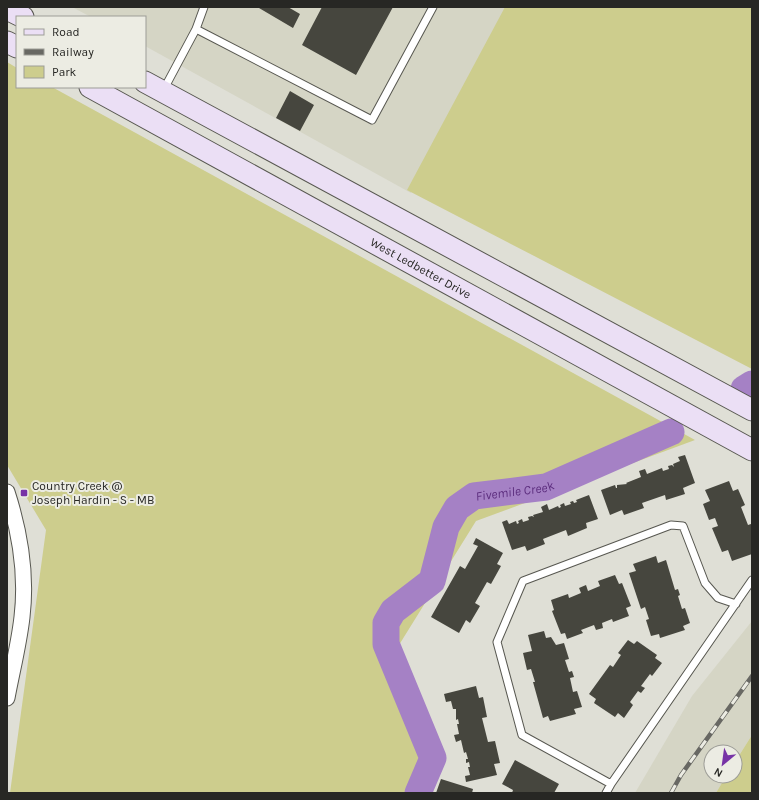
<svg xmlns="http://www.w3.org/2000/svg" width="759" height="800" font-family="Karla,sans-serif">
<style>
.built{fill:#d5d5c5}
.green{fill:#cdcd8d}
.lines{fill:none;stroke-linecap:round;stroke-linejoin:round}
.river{stroke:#a581c5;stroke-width:27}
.building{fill:#46463e}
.lane-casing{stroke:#575750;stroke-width:9}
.street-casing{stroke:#575750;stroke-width:17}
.secondary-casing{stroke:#575750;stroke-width:23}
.lane{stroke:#fff;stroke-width:7}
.street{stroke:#fff;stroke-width:15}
.secondary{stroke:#ebdff5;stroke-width:21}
.rail-casing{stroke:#686863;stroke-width:4.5}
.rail{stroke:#ecece3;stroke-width:3;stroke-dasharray:9;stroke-linecap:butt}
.poi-dot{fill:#7733a6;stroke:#ecece3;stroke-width:1.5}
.labels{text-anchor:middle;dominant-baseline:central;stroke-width:4;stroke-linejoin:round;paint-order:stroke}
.street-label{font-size:12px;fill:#272724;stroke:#ecece3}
.poi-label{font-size:12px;fill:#272724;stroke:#ecece3;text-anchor:start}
.water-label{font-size:13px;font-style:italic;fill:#5c2d7e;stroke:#ecece3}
</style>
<rect width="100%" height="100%" fill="#dfdfd6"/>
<path class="built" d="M72 7H509L411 193 145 46V17H91Z
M752 621V735L735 762V752H711V776H726L716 793H635L692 696Z"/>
<path class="green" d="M505 7H752V369L407 190Z
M7 62 17 68V87H52L695 440 476 521 399 645 440 759 423 793H10L46 530 7 465Z
M752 735V793H716L726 776H735V762Z"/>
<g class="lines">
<g class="river">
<path d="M744 389 752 384"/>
<path id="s1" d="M418 793 433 758 386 644V623L393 611 432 581 446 527 457 508 474 496 546 487 671 432"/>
</g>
</g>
<path class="building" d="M259 7H288L300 14 293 28 259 8Z
M322 7H393L356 75 302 45Z
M290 91 314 105 300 131 276 118Z
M685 455 695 483 683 488 685 494 666 500 665 495 642 503 644 508 624 515 622 510 610 515 601 490 615 485 616 488H617V485L627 484 626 483 641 477 639 471 645 469 647 474 662 468 663 471 669 469 668 466 672 465 674 467 673 464 680 461 678 457Z
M729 481 733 491 738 489 745 505 741 507 748 525 751 524 752 527 751 541 752 554 732 561 728 550 722 552 712 528 718 526 715 518 709 520 703 504 710 501 705 490Z
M589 495 598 519 586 523 587 528 568 536 566 530 543 539 545 544 527 551 525 546 512 550 502 522 507 520 509 524 516 521 517 524 519 523 518 521 522 519 523 522 529 520 528 517 532 516 534 517 533 515 543 512 541 507 547 504 549 510 558 506 559 508 561 507 560 505 564 503 565 506 571 504 570 502 573 501 574 503 577 502 576 500Z
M476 538 503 553 497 564 501 566 491 584 487 582 475 603 480 606 470 623 466 620 459 633 431 617 460 566 465 569 478 546 473 544Z
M656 556 658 563 666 560 675 590 678 589 680 595 678 596 682 609 685 608 690 623 683 626 685 630 660 638 659 634 651 636 646 620 649 619 645 607 641 609 629 573 636 571 633 564Z
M615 575 619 584 622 583 631 606 626 608 629 616 613 622 612 619 602 623 603 628 596 630 594 625 581 630 583 633 567 639 565 633 561 634 552 611 554 610 551 600 568 594 569 598 581 593 579 588 586 585 588 591 600 586 598 581Z
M544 631 546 638 551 637 556 645 564 643 569 659 565 660 569 672 572 671 574 677 570 678 573 692 577 691 582 707 574 709 576 714 550 721 548 716 543 718 533 682H535L531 669 527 670 523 653 532 651 528 635Z
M628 640 634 644 637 641 657 655 655 658 662 663 652 676 650 674 641 686 645 688 641 693 638 691 630 702 633 705 624 718 618 713 615 717 594 703 596 699 589 694 610 665 613 667 621 655 618 653Z
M476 686 479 698 483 697 487 717 482 718 488 742 495 741 500 763 494 764 497 775 466 782 465 776 470 775 468 767H470L469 762 466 763V759H468L466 752 464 753 461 740 456 742 454 735 459 734 457 724H459L458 719 456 720V709H453L451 701 446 702 444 694Z
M515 760 559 784 554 793H512L513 790 502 784Z
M441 779 473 789 472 793H436Z"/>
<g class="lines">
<g class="lane-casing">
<path id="lane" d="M196 29 372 120 433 7
M164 89 196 29 204 7
M611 784 522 735 497 642 523 581 671 525 683 526 705 583 718 598 736 604
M606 793 611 784 752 580"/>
</g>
<g class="street-casing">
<path id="street" d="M7 492C20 532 27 575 22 617 19 644 12 671 7 698"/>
</g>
<g class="secondary-casing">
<g id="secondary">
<path d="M7 9 23 17"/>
<path d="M7 42 17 47"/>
<path d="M145 82 752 410"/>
<path id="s2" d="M90 87 752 450"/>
</g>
</g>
<use href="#lane" class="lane"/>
<use href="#street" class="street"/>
<use href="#secondary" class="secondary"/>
<g class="rail-casing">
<path id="rail" d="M671 793 681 775 752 676"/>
</g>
<use href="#rail" class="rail"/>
</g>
<rect class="poi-dot" x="20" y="489" width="8" height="8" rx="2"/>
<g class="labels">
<g class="street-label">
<text stroke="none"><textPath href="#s2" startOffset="377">West Ledbetter Drive</textPath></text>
</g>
<g class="poi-label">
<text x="32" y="486">Country Creek @<tspan x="32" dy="14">Joseph Hardin - S - MB</tspan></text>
</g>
<g class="water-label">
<text stroke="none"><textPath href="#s1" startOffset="385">Fivemile Creek</textPath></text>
</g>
</g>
<rect width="759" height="800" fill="none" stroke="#272724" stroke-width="16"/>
<rect x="16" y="16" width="130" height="72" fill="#ecece3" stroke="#9d9d97"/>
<rect x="24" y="29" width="20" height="6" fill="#ebdff5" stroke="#9d9d97"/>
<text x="52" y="36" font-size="12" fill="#272724">Road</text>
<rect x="24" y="49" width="20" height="6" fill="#686863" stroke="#9d9d97"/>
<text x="52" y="56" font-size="12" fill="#272724">Railway</text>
<rect x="24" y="66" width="20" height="12" fill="#cdcd8d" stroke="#9d9d97"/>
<text x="52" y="76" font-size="12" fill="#272724">Park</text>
<g transform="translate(723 764) rotate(209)"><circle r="19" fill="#ecece3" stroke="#9d9d97"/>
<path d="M0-3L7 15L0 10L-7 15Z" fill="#7733a6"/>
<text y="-6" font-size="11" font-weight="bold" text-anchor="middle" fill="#272724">N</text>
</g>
</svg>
